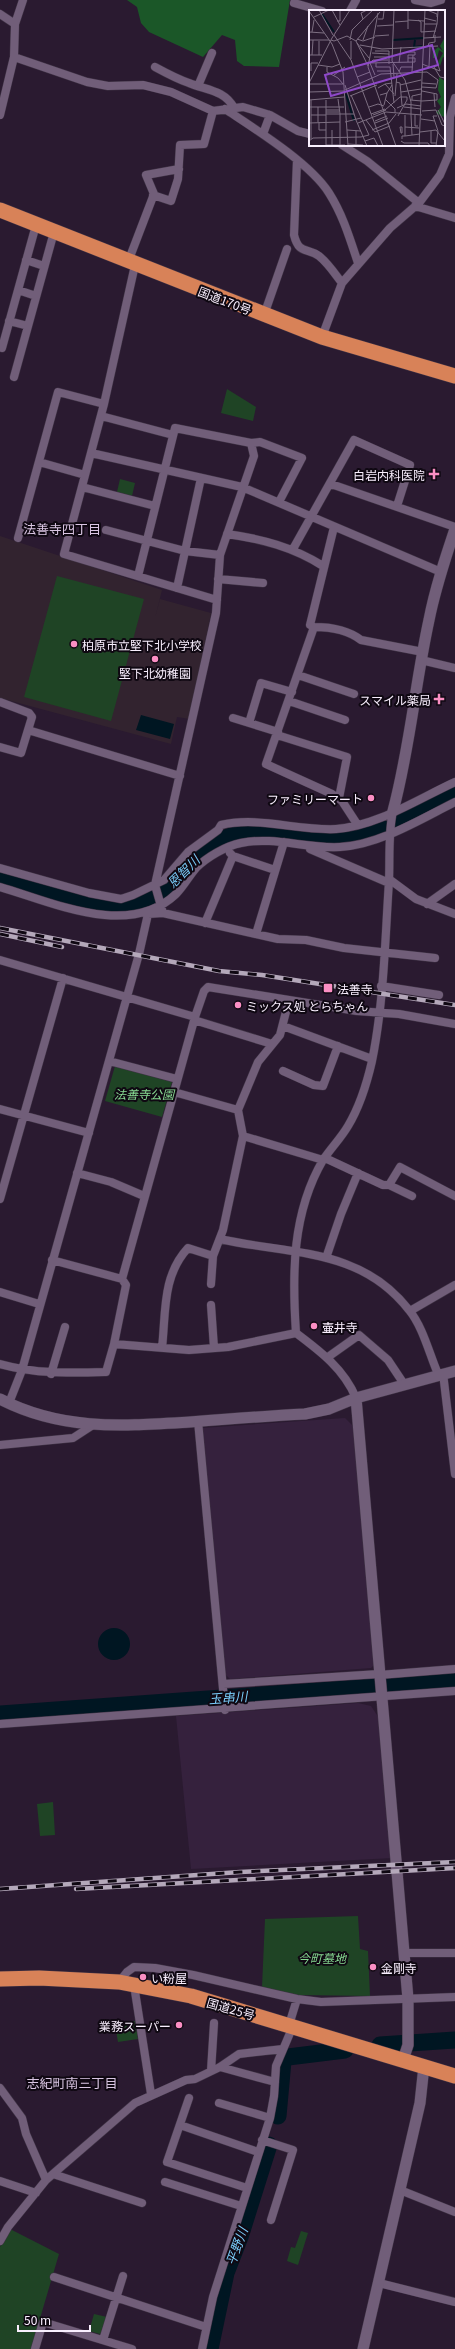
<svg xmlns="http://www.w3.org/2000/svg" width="455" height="2349" font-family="Georgia,'Noto Sans JP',serif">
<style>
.built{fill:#35213d}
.education{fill:#32232f}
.green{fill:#1f4425}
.forest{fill:#1b5728}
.water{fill:#001622}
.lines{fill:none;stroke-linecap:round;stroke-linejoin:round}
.river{stroke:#001622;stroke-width:17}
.street-casing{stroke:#403446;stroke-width:9}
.secondary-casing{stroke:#403446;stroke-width:12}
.highway-casing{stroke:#403446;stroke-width:16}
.street{stroke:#715e79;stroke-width:8}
.secondary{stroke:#715e79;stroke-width:11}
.highway{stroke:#d88258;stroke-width:15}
.rail-casing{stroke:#b4a8ba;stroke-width:4.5}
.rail{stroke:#0f0812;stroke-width:3;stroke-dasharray:9;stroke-linecap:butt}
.poi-dot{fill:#fb8fc4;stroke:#0f0812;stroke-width:1.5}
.labels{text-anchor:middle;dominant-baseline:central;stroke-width:4;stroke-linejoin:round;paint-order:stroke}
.street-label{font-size:12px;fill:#f9effe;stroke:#0f0812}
.poi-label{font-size:12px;fill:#f9effe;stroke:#0f0812;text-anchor:start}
.park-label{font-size:12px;font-style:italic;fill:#87da92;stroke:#0f0812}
.neighbourhood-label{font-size:13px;fill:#d9c5e2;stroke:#0f0812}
.water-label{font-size:13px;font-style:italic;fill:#79ccf9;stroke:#0f0812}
.inset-river{fill:none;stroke:#001622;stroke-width:2}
.inset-road{fill:none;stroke:#7d6f82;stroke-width:1}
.view{fill:#8e49c8;fill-opacity:0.15;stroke:#8e49c8;stroke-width:2}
.inset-edge{fill:none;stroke:#f9effe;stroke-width:2}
</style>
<rect width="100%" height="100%" fill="#2a1a30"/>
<path class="built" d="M345 1418 353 1426 374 1665 371 1668 230 1679 225 1674 202 1428Z
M358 1703 371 1706 379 1718 392 1858 191 1869 176 1716Z"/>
<path class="education" d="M0 536 162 590 155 618 160 599 211 613 190 719 177 717 171 744 0 698Z"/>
<path class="green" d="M227 389 256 407 253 421 221 413Z
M120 479 135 483 132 496 117 492Z
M57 576 144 599 111 721 24 697Z
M115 1066 172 1082 162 1117 105 1101Z
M53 1802 55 1835 40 1836 37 1804Z
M358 1916 360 1949 368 1951 370 1996 298 1995 262 1987 265 1919Z
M135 2021 138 2039 118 2042 115 2025Z
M10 2229 59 2254 31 2349H0V2247Z
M301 2231 308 2233 298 2265 287 2261 291 2247 295 2248Z
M94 2314 107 2317 103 2332 100 2334 89 2331Z"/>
<path class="forest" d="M127 0H290L279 67 244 66 237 61 235 40 222 35 203 57 149 32 141 23 137 7Z"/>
<path class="water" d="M141 715 174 724 170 739 136 730Z
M98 1644a16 16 0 1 1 32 0a16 16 0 1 1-32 0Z"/>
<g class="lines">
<path class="river" d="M0 877C29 885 108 912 136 906 148 904 165 892 174 883 180 877 183 869 189 863 200 851 218 839 235 835 267 827 298 841 331 839 371 838 418 810 455 793
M0 1714 455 1681
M380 2045 455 2040
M278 2116 283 2061 288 2057 345 2050
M210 2349 226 2273 240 2237 269 2145"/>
<g class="street-casing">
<path id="street" d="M415 0 431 3 441 0
M294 3 322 11
M350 11 356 0
M0 14 15 24
M14 57 87 82 108 86 143 85 171 92 213 111 243 107 270 115 298 131 310 134
M155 67C166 73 177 79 189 83 206 90 225 90 234 108
M198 86 212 53
M225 109C255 129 310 163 329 193 343 215 350 239 358 263
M0 115 14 57 15 24 23 0
M263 134 270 115
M342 145 367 161 419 203
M297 160 294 235C299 255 307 247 319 256 328 263 335 274 342 283
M153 195 171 201 178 179 180 145 204 144 213 111
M415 206 455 218
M26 260 44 266
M128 262 154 194 146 175 179 169
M18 290 36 296
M264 315 287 249
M9 321 28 326
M322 337 342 283 390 228 419 203 440 175 449 154 450 117 455 98
M2 348 36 225
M14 377 54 232
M104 404 135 265
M101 416 173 435
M251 443 260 442 302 458 279 502
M91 453 242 487 441 572
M39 462 85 475
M331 484 455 527
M82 487 155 506
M334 527 310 625 314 627 266 764 332 794 342 801 357 824
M106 530 185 551 220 555
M227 534C262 539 293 547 323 566
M18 538 58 392 104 404 64 554 217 600
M293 549 354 440 410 465 397 506
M138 576 175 428 251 443 254 456 220 555 216 613 155 885 163 913
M218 579 263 583
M177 588 201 478
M314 627C330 627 348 630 361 640L423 652
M421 660 455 668
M298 675 354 694
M289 701 345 720
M0 702 29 713 32 717 28 730 180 776
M233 718 278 732
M249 723 261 683 292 692
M277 735 347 757 339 798
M0 747 21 753 28 730
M310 849 389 883
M230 853 233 856 275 870
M0 868 89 893 121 899 133 895 164 880 188 852 218 830 221 825C259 816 297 831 336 829 377 826 418 799 455 782
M389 879 416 899 455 914
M0 887C52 902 129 939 176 894 184 886 189 876 196 868 207 857 226 846 241 843 274 836 306 849 340 847 379 845 421 819 455 802
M427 904 455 884
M205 923 233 856
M256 934 284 842
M0 960 195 1017
M381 986 439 995
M194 1020 272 1044
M283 1026 372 1059
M109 1061 177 1079
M283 1071 314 1085 323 1086 338 1046
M174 1092 238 1110
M0 1109 89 1133
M243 1136 323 1160
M325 1158 383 1185H389L400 1167 455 1196
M77 1173 111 1182 144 1196
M389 1185 412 1196
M0 1199 63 978
M220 1239C290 1255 360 1247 409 1310 423 1327 429 1353 438 1374
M326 1258 341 1214 358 1173
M52 1260 122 1279 195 1017 204 991 208 987 357 1011 399 1014 455 1024
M211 1284 213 1256 223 1230 243 1136 238 1110 258 1062 280 1035 289 1000
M0 1292 39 1304
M211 1305 214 1348
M410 1311 455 1285
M114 1344 126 1285 122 1279
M162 1348C166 1312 162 1276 188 1248L213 1256
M328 1357 359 1335 388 1360 404 1384
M0 1364C36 1374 69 1373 106 1372L114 1344 189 1350 228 1347 296 1333
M443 1373 455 1474
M51 1374 65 1327
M356 1398C344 1369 320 1351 296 1333 292 1274 292 1213 323 1160 331 1148 341 1138 348 1126 360 1106 367 1083 372 1061 384 1002 385 940 389 881 390 858 388 833 393 811
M9 1403 22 1370 139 954 148 914 163 913 278 939 306 940 344 948 435 958
M198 1421 225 1710
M0 1445 73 1438 93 1425
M379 1675 455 1669
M223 1684 379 1674
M0 1724 455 1691
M404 1953H455
M119 1982 127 1972 134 1967 155 1968 193 1975 297 1999 321 2002 455 1997
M134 1985 151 2094
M289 2025 297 1999
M220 2067 275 2082
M211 2071 214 2023
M0 2088 22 2118 26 2134 46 2180
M189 2098 167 2162 247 2188
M219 2103 270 2118
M180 2125 258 2152
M262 2140 293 2150 271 2220
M53 2174 142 2203
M0 2181 36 2193
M165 2182 241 2206
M400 2190 455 2212
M0 2241 8 2227 46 2180 135 2103 186 2080 195 2079 220 2067 239 2054 283 2049
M54 2277 206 2327
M379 2283 455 2302
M103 2340 123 2276
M35 2349 43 2322 132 2349
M202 2349 213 2297 270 2118 274 2096 276 2066 293 2026"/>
</g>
<g class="secondary-casing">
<path id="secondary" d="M393 811C410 748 415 684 429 620 435 589 445 559 455 529
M356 1398 408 1999V2045L403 2060
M0 1399C62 1431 122 1426 190 1422 228 1419 266 1416 305 1414L329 1409 356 1398 455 1371
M363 2349 420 2103 424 2066"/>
</g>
<g class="highway-casing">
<path id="highway" d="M0 210 322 337 455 376
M0 1979 39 1978 119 1982 191 1996 455 2076"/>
</g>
<use href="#street" class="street"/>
<use href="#secondary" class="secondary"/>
<use href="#highway" class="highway"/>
<g class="rail-casing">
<path id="rail" d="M0 928 219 971 262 975 455 1005
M0 934 62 947
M0 1889 240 1872 455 1862
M76 1889 455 1868"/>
</g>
<use href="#rail" class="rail"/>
</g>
<g class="poi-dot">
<path d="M432 468h4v4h4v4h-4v4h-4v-4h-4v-4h4z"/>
<circle cx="74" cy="644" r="4"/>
<circle cx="155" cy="659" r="4"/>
<path d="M437 693h4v4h4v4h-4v4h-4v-4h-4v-4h4z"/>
<circle cx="371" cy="798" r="4"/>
<rect x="323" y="983" width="10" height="10" rx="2"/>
<circle cx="238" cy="1005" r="4"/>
<circle cx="314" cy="1326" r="4"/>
<circle cx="373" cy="1967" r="4"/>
<circle cx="143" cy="1977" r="4"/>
<circle cx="179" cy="2025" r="4"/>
</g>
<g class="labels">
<g class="street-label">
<text transform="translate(225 300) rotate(21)">国道170号</text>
<text transform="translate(231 2008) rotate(16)">国道25号</text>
</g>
<g class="poi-label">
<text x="425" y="474" text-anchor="end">白岩内科医院</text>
<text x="82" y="644">柏原市立堅下北小学校</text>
<text x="155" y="672" text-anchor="middle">堅下北幼稚園</text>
<text x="431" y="699" text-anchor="end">スマイル薬局</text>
<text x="363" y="798" text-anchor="end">ファミリーマート</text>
<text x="337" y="988">法善寺</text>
<text x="246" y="1005">ミックス処 とらちゃん</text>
<text x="322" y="1326">壷井寺</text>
<text x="381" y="1967">金剛寺</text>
<text x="151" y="1977">い粉屋</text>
<text x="171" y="2025" text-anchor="end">業務スーパー</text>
</g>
<g class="park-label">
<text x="144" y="1093">法善寺公園</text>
<text x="322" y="1957">今町墓地</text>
</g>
<g class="neighbourhood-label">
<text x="62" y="528">法善寺四丁目</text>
<text x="72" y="2082">志紀町南三丁目</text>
</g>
<g class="water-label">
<text transform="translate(183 871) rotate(-45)">恩智川</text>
<text transform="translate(228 1697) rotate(-4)">玉串川</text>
<text transform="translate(236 2246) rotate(-70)">平野川</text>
</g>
</g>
<g transform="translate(309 10)">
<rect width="136" height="136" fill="#2a1a30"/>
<path d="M136 27V48L134 47 131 56 129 52 134 43 130 40 128 48H124V42L129 37 134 41 131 36ZM130 67 136 71 135 107 127 103 132 97 128 91 132 87 129 80Z" fill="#1b5728"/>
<path class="inset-river" d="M13 4 25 22M84 30 114 28M106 30 105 37 113 36M37 84 45 111"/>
<path class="inset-road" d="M10 0 24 25M23 0 31 15M67 0H98M85 0 83 51 96 70 102 92V105M118 0 128 4V7M0 1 23 34 34 62 39 136M69 3 59 57 87 136M5 7 20 0M115 8 127 11M69 9H74L75 1M53 10 64 0M99 10 115 11M109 10 112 12V22L127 21M28 11H31V0M86 12 99 11M116 14H128L124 28M128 14 129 1M68 16 84 15M99 19V0M0 22 15 23M3 22 5 10M25 25 42 50 74 136M66 26 80 25M115 28 132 27M48 29 54 31 66 27M0 30H20M22 30 25 31 38 26 47 31M41 30 43 20 54 9 52 3 58 0M54 30 59 16M48 33 60 48M51 35 73 39 129 36M119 36 120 33 126 32V25M66 41H80V54M63 43 80 44M0 45H13M3 45 4 30M10 45V31M65 47H80M42 49V31M64 50 61 53 66 65M64 50H79M99 52V45H106V42H99M59 53 106 52V48H99M67 53V57H81L85 93M90 53 92 37M84 54 85 67M113 54 131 61 127 48M9 55 23 57 31 54M59 56 47 31 71 2M120 56 121 36M18 57V62L29 68 34 74M125 57 131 67 136 68M2 61V53H9M68 61H81M90 62 92 57H104M103 62 104 45M25 65 36 57M48 67 61 62M87 72 91 73 93 95M0 73 23 28 41 0M113 73 127 74M0 74H35M76 74 85 84M36 75 47 110 58 136M91 75 112 70M113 77 127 78 129 70M53 78 67 73M69 78 76 74 83 73M36 80 72 64 118 62 129 70M113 81 128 84V90L113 91M0 82 35 81M92 82 112 79M125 84 126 97M42 85 60 125M71 85 78 83 83 75M41 86 68 75M86 86 88 64M29 89 31 104M76 89 86 99V103M0 90 35 87M101 90 113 91M103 90V86L112 84M75 95 78 83M0 97H35M9 97V112M60 97 69 94 75 96M95 97 112 99M88 98 97 94 112 96M17 100H30M76 100 91 87H98V90M129 100 136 114M113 101 127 100 133 115 136 116M17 102H30M77 102 113 105M17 104H45M31 104V136M62 104 76 99M2 105H17M64 105 77 100M102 105 103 125M106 105V116H109M89 106 98 90M128 106H124L129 121M112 109 126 111M57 110 66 122 81 116M66 111 78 106M10 112V120H17M36 112 52 108M0 113 31 112M17 113V90M49 113 77 102M66 113 79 108M91 117H93V123H92ZM96 117 110 118M38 120 52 121M63 120 80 113 87 104M122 121V133H127M111 122 127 120 135 130 136 126M96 126 111 124M2 129V90M93 129V126H96V105M0 131 4 128 52 127 60 125M56 131 65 128 69 136M92 131 95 133H119L121 136M39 134 54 135M17 135H36M23 135V120M17 136V113M47 136V121M110 136 116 0M127 136 129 121"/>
<path class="view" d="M123 35 129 55 22 86 16 65Z"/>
<rect width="136" height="136" class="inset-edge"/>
</g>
<path d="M18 2325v6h72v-6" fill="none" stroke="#f9effe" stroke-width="2"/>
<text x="24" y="2325" font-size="12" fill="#f9effe" stroke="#0f0812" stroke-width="3" paint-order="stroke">50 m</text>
</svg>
